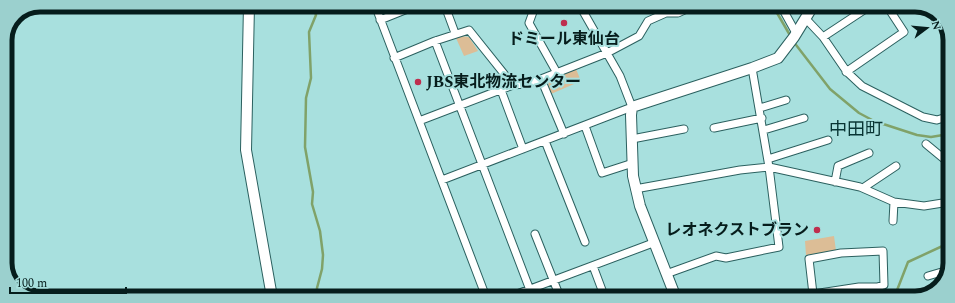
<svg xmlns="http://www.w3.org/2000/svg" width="955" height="303" font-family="Spectral,'Noto Sans JP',serif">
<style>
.green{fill:#dcbd96}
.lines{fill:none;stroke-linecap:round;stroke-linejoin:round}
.stream{stroke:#80a269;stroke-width:2.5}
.street-casing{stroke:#2b605f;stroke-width:9}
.secondary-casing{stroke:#2b605f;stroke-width:12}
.street{stroke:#fff;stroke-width:7}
.secondary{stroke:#fff;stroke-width:10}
.poi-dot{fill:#be2e4e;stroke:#a8e0de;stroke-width:1.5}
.labels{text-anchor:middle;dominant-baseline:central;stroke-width:4;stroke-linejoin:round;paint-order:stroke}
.poi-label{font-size:16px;font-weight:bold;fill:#061d1c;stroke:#a8e0de}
.quarter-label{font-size:18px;fill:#083433;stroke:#a8e0de}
.rim{fill:none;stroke:#061d1c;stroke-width:5}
</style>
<rect width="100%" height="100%" fill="#a8e0de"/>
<path class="green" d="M462 36 469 37 478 51 464 56 456 38Z
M576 69 581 81 551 94 548 87 549 80Z
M834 236 836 251 806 255 805 241Z"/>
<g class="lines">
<path class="stream" d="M305 5 315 12 316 15 309 32 311 78 306 98 305 147 313 192 312 204 320 231 323 255 322 269 317 288V297
M773 6 791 37
M793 41 830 89 859 113 874 121 917 135 931 137 949 134
M894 298 908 262 949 243"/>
<g class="street-casing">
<path id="street" d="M375 5 486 297
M445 6 455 33
M530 6 533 12 529 23 557 73
M781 6 796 33
M806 19 823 37 847 72 862 86 923 117 937 120 950 116
M380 20 415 6
M823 37 870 6
M435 41 469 30 513 85
M394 58 435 41 530 290
M752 68 769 167 860 187 894 202 924 206 949 202
M846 72 904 32 887 6
M541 79 564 134
M501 90 523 149
M760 108 786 100
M419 121 513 85 525 84 541 79 607 53 639 36 648 21 666 13H678L691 7
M585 126 602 173 633 163
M714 128 762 118
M764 130 804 118
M632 139 684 129
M545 141 585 242
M926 144 949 163
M768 159 828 140
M442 180 632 107 620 76 580 6
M835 182 838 166 869 153
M863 188 896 166
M635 189 740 170 769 167 779 247 726 258 716 256 666 274
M893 221 894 202
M535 234 560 297
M593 266 605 298
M928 276 945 271
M813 294 809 259 841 253 883 251 884 285 877 287 874 298
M509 297 653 243
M787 298 859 287H877"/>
</g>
<g class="secondary-casing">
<path id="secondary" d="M249 5 246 150 272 297
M676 298 640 206 633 176 631 115 632 107 752 68 778 58 794 37 813 6"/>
</g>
<use href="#street" class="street"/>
<use href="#secondary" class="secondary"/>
</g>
<g class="poi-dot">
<circle cx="564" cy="23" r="4"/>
<circle cx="418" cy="82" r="4"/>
<circle cx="817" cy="230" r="4"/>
</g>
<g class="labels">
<g class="poi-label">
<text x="564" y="39">ドミール東仙台</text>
<text x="426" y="82" text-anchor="start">JBS東北物流センター</text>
<text x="809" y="230" text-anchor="end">レオネクストブラン</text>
</g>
<g class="quarter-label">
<text x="856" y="129">中田町</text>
</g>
</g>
<path d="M0 0H955V303H0ZM40 12H915A28 28 0 0 1 943 40V263A28 28 0 0 1 915 291H40A28 28 0 0 1 12 263V40A28 28 0 0 1 40 12Z" fill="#9bd0ce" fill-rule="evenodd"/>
<path class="rim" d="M40 12H915A28 28 0 0 1 943 40V263A28 28 0 0 1 915 291H40A28 28 0 0 1 12 263V40A28 28 0 0 1 40 12Z"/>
<g transform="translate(927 28) rotate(74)" stroke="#a8e0de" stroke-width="3" paint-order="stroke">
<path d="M0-3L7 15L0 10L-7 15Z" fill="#061d1c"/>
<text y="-6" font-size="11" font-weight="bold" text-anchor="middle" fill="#061d1c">N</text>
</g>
<path d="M10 287v6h116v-6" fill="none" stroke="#061d1c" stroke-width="2"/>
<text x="16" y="287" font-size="12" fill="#061d1c" stroke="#a8e0de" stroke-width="3" paint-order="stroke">100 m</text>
</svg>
